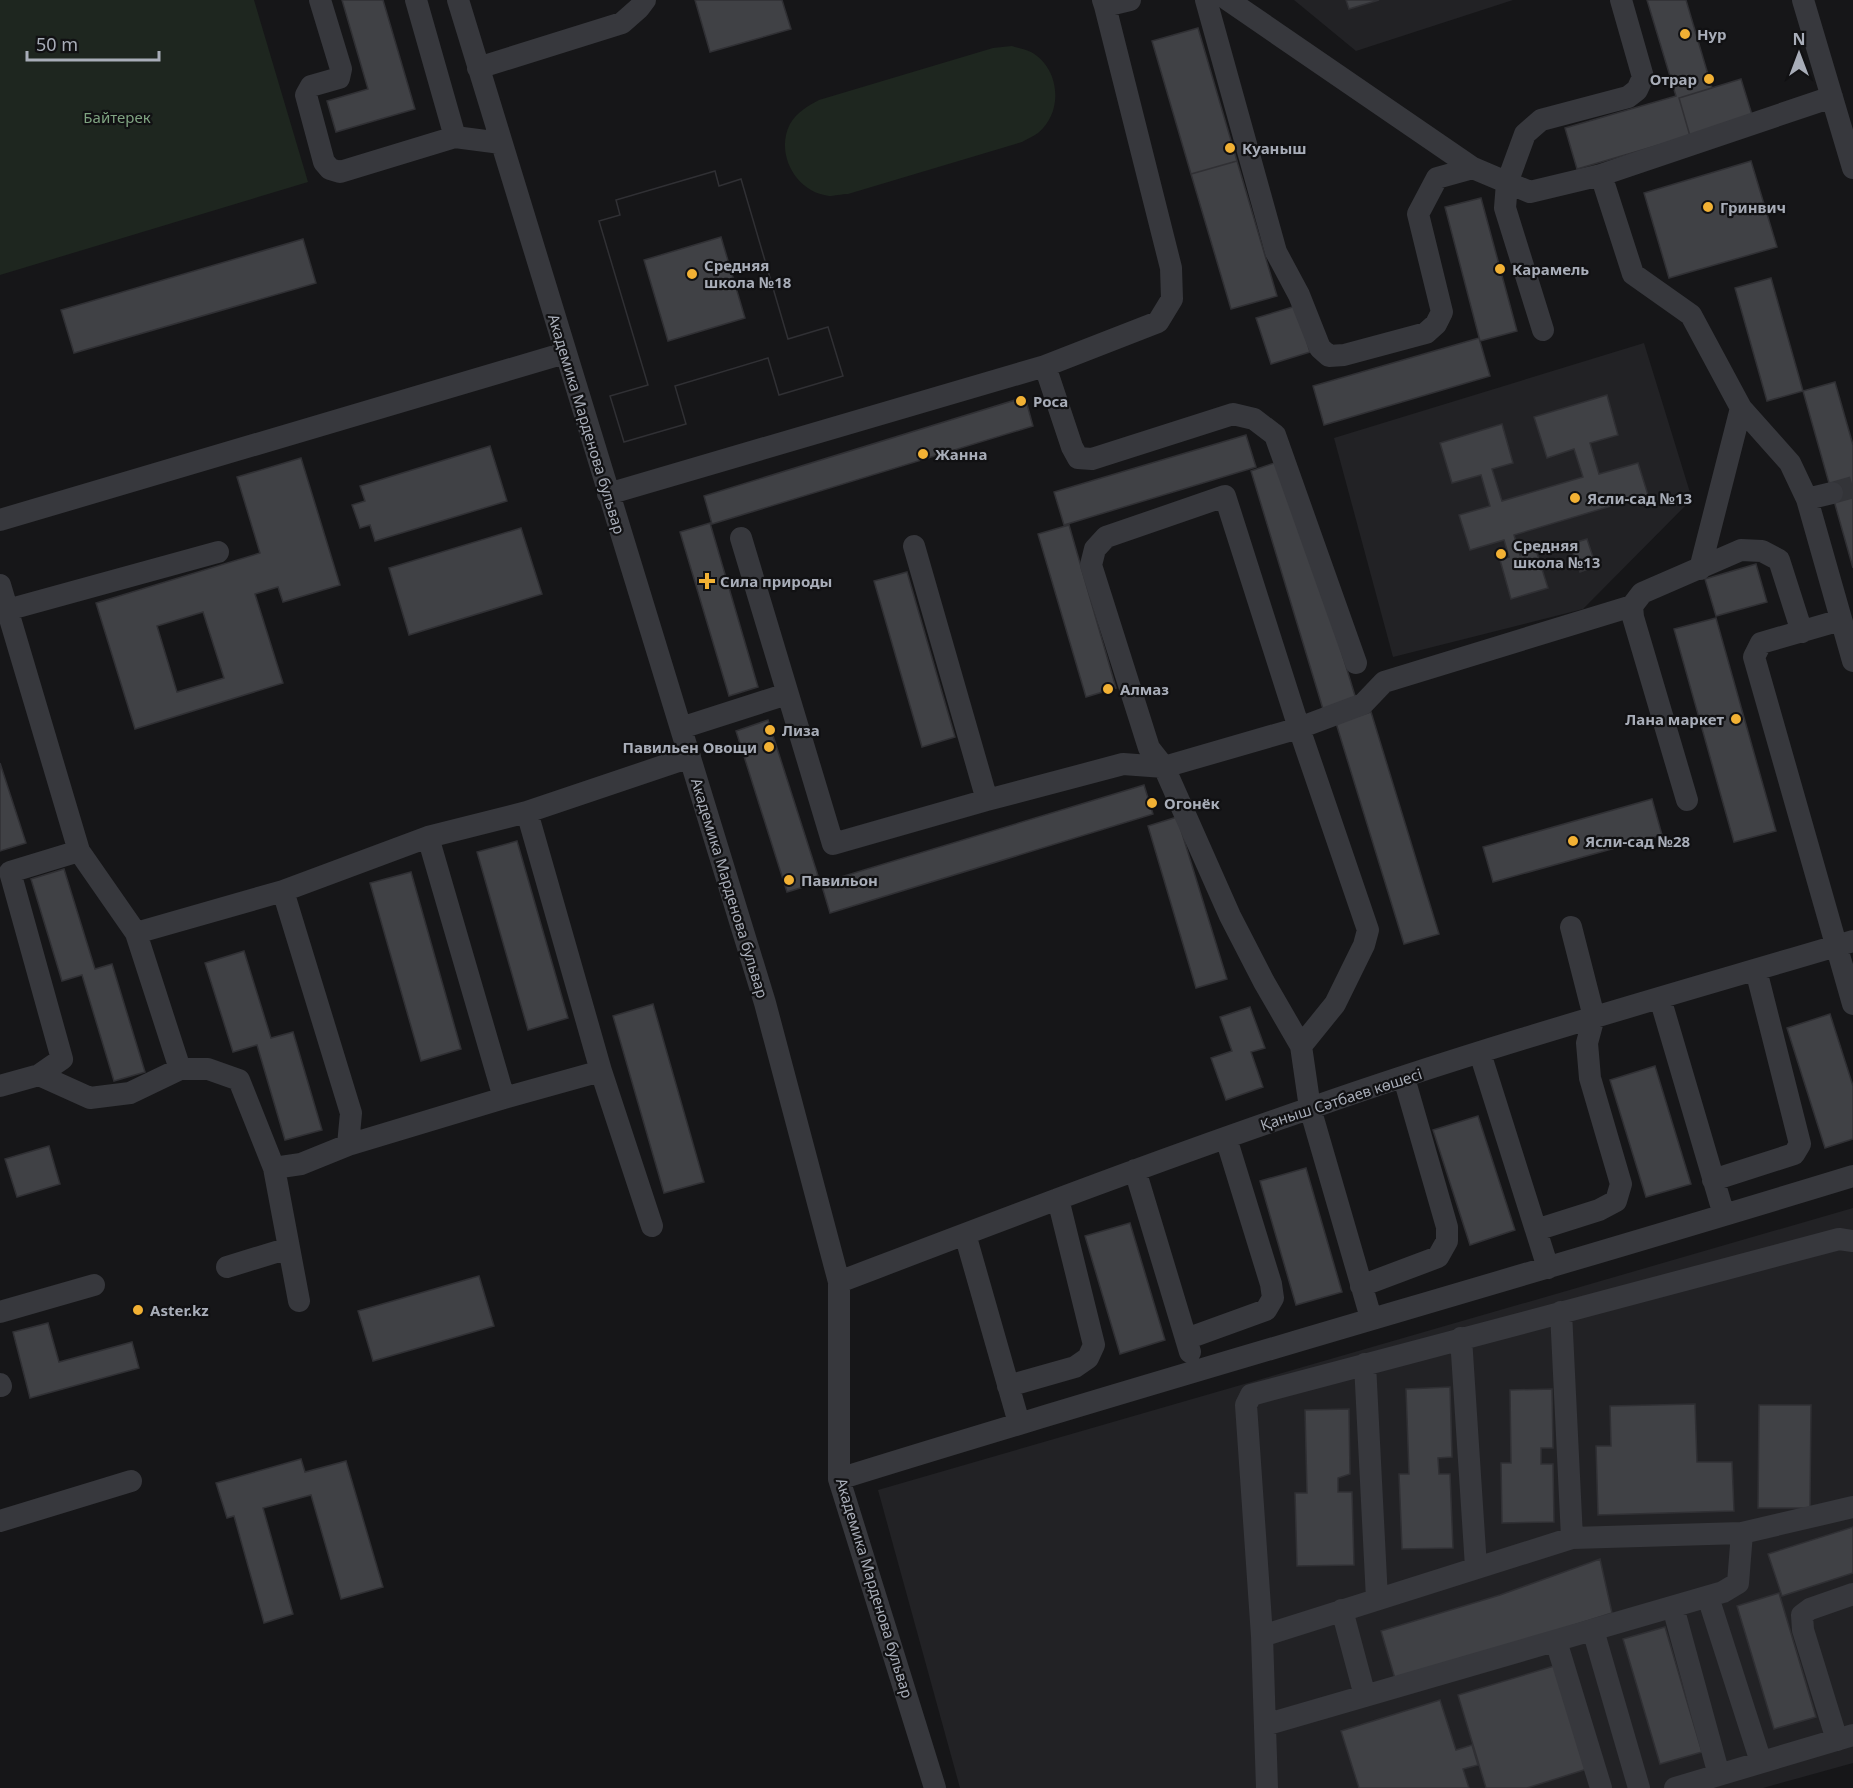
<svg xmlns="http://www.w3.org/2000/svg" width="1853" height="1788" font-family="'Noto Sans',sans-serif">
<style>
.built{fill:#222225}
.green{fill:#1e261f}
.building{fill:#404145;stroke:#303034;stroke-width:1.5;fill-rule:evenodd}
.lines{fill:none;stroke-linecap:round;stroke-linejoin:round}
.minor-tunnel{stroke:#333438;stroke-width:22;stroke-dasharray:22 11;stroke-linecap:butt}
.minor{stroke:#37383d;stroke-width:22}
.poi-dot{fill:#f2b134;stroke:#111113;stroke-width:2}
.labels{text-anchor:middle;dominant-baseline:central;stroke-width:4.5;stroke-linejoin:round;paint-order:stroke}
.poi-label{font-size:15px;font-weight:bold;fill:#a8adb8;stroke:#111113;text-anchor:start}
.park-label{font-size:15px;fill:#7fa381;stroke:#111113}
.street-label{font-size:15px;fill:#a8adb8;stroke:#111113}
</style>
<rect width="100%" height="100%" fill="#161618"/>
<path class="built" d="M1294 0H1513L1356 51Z
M1644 343 1692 499 1583 609 1393 657 1334 438Z
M1853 1208V1763L1763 1788H960L878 1490Z"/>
<path class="green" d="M0 0H254L308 182 0 275Z
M1012 46C1018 48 1025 49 1031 52 1060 68 1064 112 1038 133 1034 136 1027 139 1022 142L848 194C842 194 834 196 829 196 795 192 775 153 790 124 797 112 808 106 819 100L993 48Z"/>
<path class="building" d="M342 0H383L415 109 336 132 327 101 368 89Z
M695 0H782L791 29 710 52Z
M1346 0H1379L1349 9Z
M1647 0H1686L1712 88 1679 98 1690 136 1577 169 1565 128 1676 96Z
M1198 28 1237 161 1191 174 1152 41Z
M1741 79 1753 118 1690 136 1679 98Z
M1237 161 1277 296 1231 309 1191 174Z
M1751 161 1777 247 1669 278 1644 193Z
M715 171 719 186 741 179 788 339 828 327 843 376 779 395 768 358 675 386 686 424 624 442 610 396 648 385 599 221 620 215 616 200ZM721 237 745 318 668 341 644 260Z
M715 171 719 186 741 179 788 339 828 327 843 376 779 395 768 358 675 386 686 424 624 442 610 396 648 385 599 221 620 215 616 200Z
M1481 198 1517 331 1480 341 1445 207Z
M303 239 316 283 74 353 61 310Z
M1771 278 1803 391 1767 401 1735 288Z
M1296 306 1310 352 1271 364 1256 318Z
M1479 338 1490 376 1324 425 1313 386Z
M1835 382 1853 445V568L1803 391Z
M1607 395 1618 435 1590 443 1599 474 1638 463 1648 495 1514 535 1520 555 1536 550 1548 588 1511 599 1500 560 1509 557 1504 540 1470 550 1459 515 1490 506 1481 475 1452 483 1440 443 1502 424 1513 463 1492 469 1502 501 1583 477 1574 449 1547 458 1534 417Z
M1025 397 1033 426 712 524 704 496Z
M1246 435 1256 467 1064 525 1054 492Z
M490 446 507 501 375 541 370 525 360 528 352 505 365 501 360 486Z
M301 458 340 585 283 602 278 587 255 594 283 683 135 729 96 603 260 553 237 477ZM203 612 224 678 177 692 157 626Z
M1283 460 1356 699 1323 709 1251 471Z
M710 523 758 687 729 696 680 532Z
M1069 525 1116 688 1086 697 1038 534Z
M521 528 542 594 409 635 389 568Z
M1587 539 1596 566 1580 572 1570 544Z
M1756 564 1767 602 1716 616 1705 579Z
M907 572 955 737 922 747 874 581Z
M1716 618 1776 831 1734 842 1674 629Z
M1371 712 1439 934 1404 944 1336 723Z
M768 720 820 882 787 892 736 731Z
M0 763 26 843 0 851Z
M1144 785 1153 814 830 913 821 883Z
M1652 799 1662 835 1493 882 1483 847Z
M1177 817 1227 979 1196 988 1148 826Z
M517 841 568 1018 528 1030 477 852Z
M64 869 95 969 112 964 145 1072 114 1081 82 975 62 981 31 879Z
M411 872 461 1049 421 1061 370 883Z
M244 951 271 1038 293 1032 322 1130 285 1140 257 1045 233 1052 205 963Z
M653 1004 704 1182 664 1193 613 1016Z
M1250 1007 1265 1048 1251 1052 1263 1087 1226 1100 1211 1058 1232 1051 1220 1017Z
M1830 1014 1853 1086V1139L1825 1148 1787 1028Z
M1655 1066 1691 1184 1646 1197 1610 1080Z
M1478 1116 1515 1230 1470 1245 1433 1130Z
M49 1146 60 1184 17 1197 5 1159Z
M1306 1168 1342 1292 1296 1305 1260 1181Z
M1130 1223 1165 1340 1120 1354 1085 1236Z
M479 1276 494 1326 373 1361 358 1311Z
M48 1323 59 1362 132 1342 139 1368 30 1398 13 1332Z
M1450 1387 1452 1457 1438 1458 1439 1474H1450L1453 1548 1402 1549 1399 1474H1409L1406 1389Z
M1552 1389 1553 1448H1541V1464H1553L1554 1522 1502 1523 1501 1463H1511L1510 1390Z
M1695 1404 1697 1462H1732L1734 1511 1598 1515 1596 1446H1611L1610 1406Z
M1759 1405H1811L1810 1508H1758Z
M1349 1409 1350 1474 1338 1478V1492H1352L1354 1565 1297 1566 1295 1493H1307L1305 1410Z
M301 1459 305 1472 346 1461 383 1587 341 1599 311 1495 263 1508 293 1614 264 1623 234 1516 227 1518 216 1483Z
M1853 1527V1573L1782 1596 1768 1554Z
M1600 1559 1612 1613 1396 1682 1381 1631 1500 1595Z
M1779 1593 1816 1717 1774 1729 1737 1606Z
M1665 1627 1702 1752 1660 1764 1623 1639Z
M1554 1666 1587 1769 1527 1788H1486L1458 1695Z
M1440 1700 1456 1750 1472 1745 1478 1765 1463 1769 1469 1788H1359L1341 1731Z"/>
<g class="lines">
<path class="minor-tunnel" d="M1832 493 1853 487"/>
<path class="minor" d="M320 0 341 69 339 78 311 86 306 95 324 162 330 169 340 172 455 137 501 143
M416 0 455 137
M458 0 765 1003 839 1282V1479L935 1788
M1103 0 1105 6 1130 0
M1206 0 1276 252 1299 295 1320 348 1329 356 1344 355 1426 333 1436 324 1442 312 1418 214 1437 178 1473 168
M1228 0 1473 168 1530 192 1601 175
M1803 0 1853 168
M478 68 622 23 639 8 645 0
M1832 97 1601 175 1633 274 1691 315 1741 408 1790 463 1807 499 1832 493
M1543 330 1505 208 1507 183 1525 134 1541 120 1628 97 1637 90 1643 77 1621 0
M1045 366 1158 322 1172 299 1171 268 1105 6
M608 494 1045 366 1072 447 1078 458 1092 459 1233 414 1254 419 1275 435 1356 663
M1807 499 1853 661
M0 520 565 353
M741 538 833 844 987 800 1123 764 1164 767 1230 916 1264 982 1301 1046 1310 1108 1371 1318
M914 546 987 800
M1700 569 1741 408
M0 585 79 851
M7 610 218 552
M1841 620 1761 643 1754 657 1853 1004
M681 728 787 694
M1687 800 1633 617 1632 606 1642 593 1741 550 1762 551 1779 560 1802 632
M428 837 504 1098
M283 891 428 837 527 812 690 757
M1660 998 1724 1215
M1301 1046 1335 1004 1364 945 1368 930 1299 728 1225 496 1106 537 1095 549 1091 565 1149 748 1164 767 1299 728 1363 704 1384 682 1632 606
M1480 1053 1548 1268
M601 1071 652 1226
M39 1075 62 1059 10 872 79 851 136 933
M0 1086 39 1075 90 1098 130 1093 180 1069H208L239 1080 274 1168 301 1164 348 1145 351 1113 283 891 136 933 180 1069
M348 1145 504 1098 601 1071 527 812
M274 1168 299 1301
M1135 1170 1190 1352
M1713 1180 1794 1154 1800 1144 1756 970
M1536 1230 1599 1210 1616 1201 1621 1184 1590 1078 1587 1043 1594 1017 1571 927
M965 1234 1019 1423
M227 1267 289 1248
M839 1282C994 1223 1150 1163 1308 1109 1487 1046 1671 995 1853 941
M1361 1286 1438 1257 1447 1241V1227L1404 1078
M0 1312 94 1285
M1561 1312 1572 1538
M1461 1338 1476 1567
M1186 1339 1266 1310 1273 1298 1271 1284 1226 1138
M1365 1364 1377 1599
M0 1384 1 1386
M1008 1386 1075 1367 1088 1358 1094 1345 1058 1199
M839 1479C1176 1374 1516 1279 1853 1176
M0 1521 131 1481
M1708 1597 1761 1762
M1673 1607 1719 1775
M1342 1610 1365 1696
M1593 1630 1639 1788
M1262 1636 1572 1538 1742 1533 1853 1507
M1556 1641 1601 1788
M1265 1725 1723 1592 1738 1583 1742 1533
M1837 1740 1803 1630 1802 1615 1810 1609 1853 1594
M1267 1788 1262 1636 1246 1405 1251 1395 1839 1239 1853 1241
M1675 1788 1853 1735"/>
</g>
<g class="poi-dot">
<circle cx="1685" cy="34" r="6"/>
<circle cx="1709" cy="79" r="6"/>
<circle cx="1230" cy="148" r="6"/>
<circle cx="1708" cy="207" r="6"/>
<circle cx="1500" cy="269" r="6"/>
<circle cx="692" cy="274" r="6"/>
<circle cx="1021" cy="401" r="6"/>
<circle cx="923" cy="454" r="6"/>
<circle cx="1575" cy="498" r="6"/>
<circle cx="1501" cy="554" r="6"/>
<path d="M704 572h6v6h6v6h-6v6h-6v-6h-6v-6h6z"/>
<circle cx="1108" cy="689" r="6"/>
<circle cx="1736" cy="719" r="6"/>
<circle cx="770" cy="730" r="6"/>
<circle cx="769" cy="747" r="6"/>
<circle cx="1152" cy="803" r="6"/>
<circle cx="1573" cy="841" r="6"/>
<circle cx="789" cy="880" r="6"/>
<circle cx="138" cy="1310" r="6"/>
</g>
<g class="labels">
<g class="poi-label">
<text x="1697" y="34">Нур</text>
<text x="1697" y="79" text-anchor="end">Отрар</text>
<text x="1242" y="148">Куаныш</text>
<text x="1720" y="207">Гринвич</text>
<text x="704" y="265">Средняя<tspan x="704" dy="17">школа №18</tspan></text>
<text x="1512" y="269">Карамель</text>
<text x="1033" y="401">Роса</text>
<text x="935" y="454">Жанна</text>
<text x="1587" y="498">Ясли-сад №13</text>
<text x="1513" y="545">Средняя<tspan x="1513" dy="17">школа №13</tspan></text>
<text x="720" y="581">Сила природы</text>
<text x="1120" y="689">Алмаз</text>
<text x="1724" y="719" text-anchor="end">Лана маркет</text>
<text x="782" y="730">Лиза</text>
<text x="757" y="747" text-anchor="end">Павильен Овощи</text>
<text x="1164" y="803">Огонёк</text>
<text x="1585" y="841">Ясли-сад №28</text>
<text x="801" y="880">Павильон</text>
<text x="150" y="1310">Aster.kz</text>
</g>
<g class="park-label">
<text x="117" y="117">Байтерек</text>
</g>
<g class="street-label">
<text transform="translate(587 424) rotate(73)">Академика Марденова бульвар</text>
<text transform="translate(730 888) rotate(73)">Академика Марденова бульвар</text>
<text transform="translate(1341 1099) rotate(-18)">Қаныш Сәтбаев көшесі</text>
<text transform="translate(875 1588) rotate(73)">Академика Марденова бульвар</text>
</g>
</g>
<g transform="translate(1799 54)" stroke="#111113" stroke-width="4.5" paint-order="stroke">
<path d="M0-4.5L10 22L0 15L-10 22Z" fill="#a8adb8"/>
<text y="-9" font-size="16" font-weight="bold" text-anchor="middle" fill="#a8adb8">N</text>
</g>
<path d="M27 51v9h132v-9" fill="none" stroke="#a8adb8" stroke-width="3"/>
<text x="36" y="51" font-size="18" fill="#a8adb8" stroke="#111113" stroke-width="4.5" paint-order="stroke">50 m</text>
</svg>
